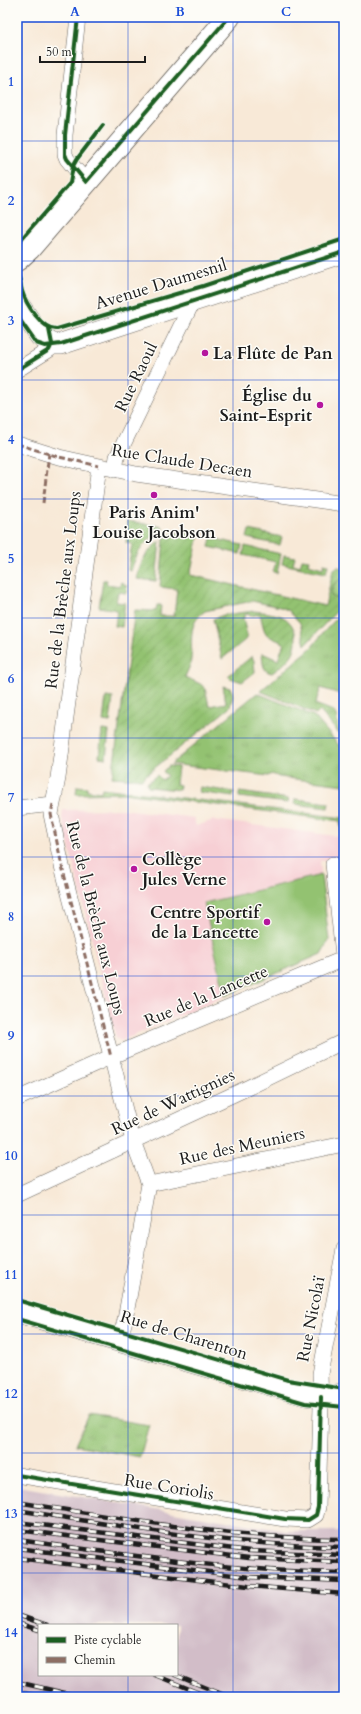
<svg xmlns="http://www.w3.org/2000/svg" width="361" height="1714" font-family="Cardo,serif">
<style>
.built{fill:#f7cfd4}
.industrial{fill:#d2bdc8;fill-rule:evenodd}
.grass{fill:url(#grass-tufts);stroke:#586f46}
.garden{fill:url(#garden-furrows);stroke:#586f46}
.pitch{fill:#93c271;stroke:#586f46}
.lines{fill:none;stroke-linecap:round;stroke-linejoin:round}
.street-casing{stroke:#69645d;stroke-width:16}
.secondary-casing{stroke:#69645d;stroke-width:22}
.primary-casing{stroke:#69645d;stroke-width:24}
.street{stroke:#fff;stroke-width:15}
.secondary{stroke:#fff;stroke-width:21}
.primary{stroke:#fff;stroke-width:22}
.rail-casing{stroke:#1c1c1c;stroke-width:4.5}
.rail{stroke:#fdfcf7;stroke-width:3;stroke-dasharray:9;stroke-linecap:butt}
.quiet{stroke:#8d6e63;stroke-width:3;stroke-dasharray:6 3;stroke-linecap:butt}
.cycleway-casing{stroke:#fdfcf7;stroke-width:6}
.cycleway{stroke:#1b5e20;stroke-width:4}
.grid{fill:none;stroke:#1d4ed8;stroke-width:1;stroke-opacity:0.55}
.poi-dot{fill:#b5179e;stroke:#fdfcf7;stroke-width:1.5}
.labels{text-anchor:middle;dominant-baseline:central;stroke-width:3;stroke-linejoin:round;paint-order:stroke}
.street-label{font-size:17px;fill:#1c1c1c;stroke:#fdfcf7}
.poi-label{font-size:17px;font-weight:bold;fill:#1c1c1c;stroke:#fdfcf7;text-anchor:start}
.neatline{fill:none;stroke:#1d4ed8;stroke-width:1.5}
.grid-label{font-size:13px;text-anchor:middle;font-weight:bold;fill:#1d4ed8}
</style>
<defs>
<pattern id="grass-tufts" width="24" height="20" patternUnits="userSpaceOnUse"><rect width="24" height="20" fill="#93c271"/><path d="M3 7l-1-3M5 7V3M7 7l1-3M15 17l-1-3M17 17v-4M19 17l1-3" fill="none" stroke="#7ea661"/></pattern>
<pattern id="garden-furrows" width="10" height="10" patternUnits="userSpaceOnUse"><rect width="10" height="10" fill="#93c271"/><path d="M-1 1l2-2M0 10L10 0M9 11l2-2" fill="none" stroke="#7ea661"/></pattern>
</defs>
<rect width="100%" height="100%" fill="#fdfcf7"/>
<filter id="ink" filterUnits="userSpaceOnUse"><feTurbulence type="fractalNoise" baseFrequency=".025" numOctaves="2"/><feDisplacementMap in="SourceGraphic" scale="8" xChannelSelector="R" yChannelSelector="G"/><feConvolveMatrix kernelMatrix="1 2 1 2 8 2 1 2 1" color-interpolation-filters="sRGB"/></filter>
<filter id="wash" filterUnits="userSpaceOnUse"><feTurbulence type="fractalNoise" baseFrequency=".012" numOctaves="4" result="noise"/><feDisplacementMap in="SourceGraphic" scale="16" xChannelSelector="R" yChannelSelector="G"/><feGaussianBlur stdDeviation="0.9" result="paint"/><feColorMatrix in="noise" values="0 0 0 0 0 0 0 0 0 0 0 0 0 0 0 0 0 1.4 0 .05"/><feComposite in="paint" operator="in"/></filter>
<g filter="url(#wash)">
<rect width="100%" height="100%" fill="#f8e9d7"/>
<path class="built" d="M123 809 194 818 196 826 214 820 343 837 344 859 320 861 321 875 319 877 204 903 225 996 121 1041 116 1038 62 818 63 810Z"/>
<path class="industrial" d="M17 1486 286 1531H344V1697H17ZM39 1625H177V1675H39Z"/>
<path class="grass" d="M211 538 242 545 240 554 209 547Z
M245 546 281 554 277 573 273 572 276 562 243 555Z
M344 577V597L335 598 330 595 334 584Z
M344 610V692L340 694 321 688 315 704 333 711 336 715 339 734 320 711 316 714 260 691 311 648 323 633Z
M257 693 314 716 344 751V785L279 777 272 774 268 776 171 764Z
M77 786 87 787V790L101 792 102 788 344 818V833L342 834 340 821 124 793 76 794Z
M200 787 234 792 233 797 199 792Z
M239 792 289 799 288 803 239 797Z
M295 799 329 803 328 808 294 804Z
M89 1415 149 1425 140 1457 75 1445Z"/>
<path class="garden" d="M128 521 163 527 162 531C145 539 136 553 131 571L128 570 132 544 126 543Z
M249 530 282 537 280 545 247 538Z
M175 533H191L199 535 190 575 325 606 333 570 337 567 344 568V577L334 584 330 595 335 598 344 597V605L334 614 305 645 300 623 288 610 280 607 252 601 205 611C187 623 193 641 191 659 191 665 187 672 185 677 207 687 204 683 209 706L226 703 223 686 230 688C235 694 232 701 229 708L141 779 112 777 135 610 156 611 157 605H161L160 616H174L177 589 160 587 164 538Z
M160 541 156 581 137 579C140 562 146 552 160 541Z
M284 555 295 557 293 564 300 566 302 559 309 560 308 564 323 568 324 564 328 565 326 573 282 564Z
M103 580H107L106 584 120 586 121 582 127 586 126 593 118 592 116 602 125 603 122 627 115 626 117 610 99 607Z
M254 611C263 612 273 613 281 616 297 623 300 644 291 656 286 663 279 668 272 673 262 672 263 662 262 653L278 660 284 643C263 634 266 637 260 614L250 616 249 614 244 615 245 617 243 618 247 636 245 640 222 659 213 619 223 615Z
M252 656 254 661 255 672 242 682 230 678 228 676Z
M106 697 113 698 110 722 103 721Z
M102 730 109 731 106 758 99 757Z
M169 766 178 767 176 784 180 785 179 790 148 787 147 783 157 775 162 780 167 776 163 771Z"/>
<path class="pitch" d="M321 875 329 940 321 954 225 996 204 903Z"/>
</g>
<g filter="url(#ink)">
<g class="lines">
<g class="street-casing">
<path id="street" d="M78 17 65 135V154L67 159 86 182
M17 370 49 350 52 344
M17 444 59 457 136 474 344 504
M99 466 58 778 51 814 62 866 133 1141 149 1184 125 1320 119 1342
M115 470 117 457 193 301
M17 808 53 804
M333 864 344 964
M17 1099 119 1053 343 959
M149 1184 344 1144
M17 1195 245 1089 344 1041
M17 1475 285 1519 308 1520 316 1515 318 1507 321 1406 320 1374 344 1249"/>
</g>
<g class="secondary-casing">
<path id="secondary" d="M17 302 40 336 52 344H61L344 252
M17 1312 305 1395 321 1397 344 1394"/>
</g>
<g class="primary-casing">
<path id="primary" d="M17 260 29 249 229 17"/>
</g>
<use href="#street" class="street"/>
<use href="#secondary" class="secondary"/>
<use href="#primary" class="primary"/>
<g class="rail-casing">
<path id="rail" d="M17 1502C125 1519 234 1539 344 1539
M17 1510C125 1527 234 1546 344 1547
M17 1522 250 1551 344 1555
M17 1530 249 1558 344 1562
M17 1540C126 1554 234 1572 344 1573
M17 1548 249 1577 344 1581
M17 1558 248 1586 344 1594
M17 1615 47 1625
M17 1623 39 1630
M155 1675 209 1697
M175 1675 229 1697
M17 1682 82 1697
M17 1692 42 1697"/>
</g>
<use href="#rail" class="rail"/>
<path class="quiet" d="M17 444 59 457 99 466
M43 503 49 453
M53 804 51 814 62 866 111 1057"/>
<g class="cycleway-casing">
<path id="cycleway" d="M78 17 65 135V154L67 159 86 182 229 17
M17 244 70 183 73 166 77 159 103 125
M17 273C21 279 20 284 22 291 26 304 42 330 57 329L203 286 344 239
M17 316 36 343 45 346 61 344 344 252
M17 370 49 350 52 344 49 329
M17 1300 288 1380 344 1389
M17 1319 305 1403 344 1407
M17 1475 285 1519 308 1520 316 1515 318 1507 321 1397"/>
</g>
<use href="#cycleway" class="cycleway"/>
</g>
</g>
<path class="grid" d="M128 17V1625M233 17V1697M17 141H344M17 261H344M17 380H344M17 499H344M17 618H344M17 738H344M17 857H344M17 976H344M17 1096H344M17 1215H344M17 1334H344M17 1453H344M17 1573H344M128 1675V1697"/>
<g class="poi-dot">
<circle cx="205" cy="353" r="4"/>
<circle cx="320" cy="405" r="4"/>
<circle cx="154" cy="495" r="4"/>
<circle cx="134" cy="869" r="4"/>
<circle cx="267" cy="922" r="4"/>
</g>
<g class="labels">
<g class="street-label">
<text transform="translate(161 284) rotate(-17)">Avenue Daumesnil</text>
<text transform="translate(136 377) rotate(-64)">Rue Raoul</text>
<text transform="translate(182 461) rotate(9)">Rue Claude Decaen</text>
<text transform="translate(63 590) rotate(-83)">Rue de la Brèche aux Loups</text>
<text transform="translate(96 918) rotate(76)">Rue de la Brèche aux Loups</text>
<text transform="translate(206 996) rotate(-23)">Rue de la Lancette</text>
<text transform="translate(173 1102) rotate(-25)">Rue de Wattignies</text>
<text transform="translate(242 1146) rotate(-12)">Rue des Meuniers</text>
<text transform="translate(311 1319) rotate(-79)">Rue Nicolaï</text>
<text transform="translate(184 1335) rotate(17)">Rue de Charenton</text>
<text transform="translate(169 1487) rotate(9)">Rue Coriolis</text>
</g>
<g class="poi-label">
<text x="213" y="353">La Flûte de Pan</text>
<text x="312" y="395" text-anchor="end">Église du<tspan x="312" dy="20">Saint-Esprit</tspan></text>
<text x="154" y="512" text-anchor="middle">Paris Anim'<tspan x="154" dy="20">Louise Jacobson</tspan></text>
<text x="142" y="859">Collège<tspan x="142" dy="20">Jules Verne</tspan></text>
<text x="259" y="912" text-anchor="end">Centre Sportif<tspan x="259" dy="20">de la Lancette</tspan></text>
</g>
</g>
<rect width="361" height="1714" fill="none" stroke="#fdfcf7" stroke-width="44"/>
<rect x="38" y="1624" width="140" height="52" fill="#fdfcf7" stroke="#a3a29f"/>
<rect x="46" y="1637" width="20" height="6" fill="#1b5e20" stroke="#a3a29f"/>
<text x="74" y="1644" font-size="12" fill="#1c1c1c">Piste cyclable</text>
<rect x="46" y="1657" width="20" height="6" fill="#8d6e63" stroke="#a3a29f"/>
<text x="74" y="1664" font-size="12" fill="#1c1c1c">Chemin</text>
<path d="M40 56v6h105v-6" fill="none" stroke="#1c1c1c" stroke-width="2"/>
<text x="46" y="56" font-size="12" fill="#1c1c1c" stroke="#fdfcf7" stroke-width="3" paint-order="stroke">50 m</text>
<rect x="22" y="22" width="317" height="1670" class="neatline"/>
<g class="grid-label">
<text x="75" y="16">A</text>
<text x="180" y="16">B</text>
<text x="286" y="16">C</text>
<text x="11" y="86">1</text>
<text x="11" y="205">2</text>
<text x="11" y="325">3</text>
<text x="11" y="444">4</text>
<text x="11" y="563">5</text>
<text x="11" y="683">6</text>
<text x="11" y="802">7</text>
<text x="11" y="921">8</text>
<text x="11" y="1040">9</text>
<text x="11" y="1160">10</text>
<text x="11" y="1279">11</text>
<text x="11" y="1398">12</text>
<text x="11" y="1518">13</text>
<text x="11" y="1637">14</text>
</g>
</svg>
